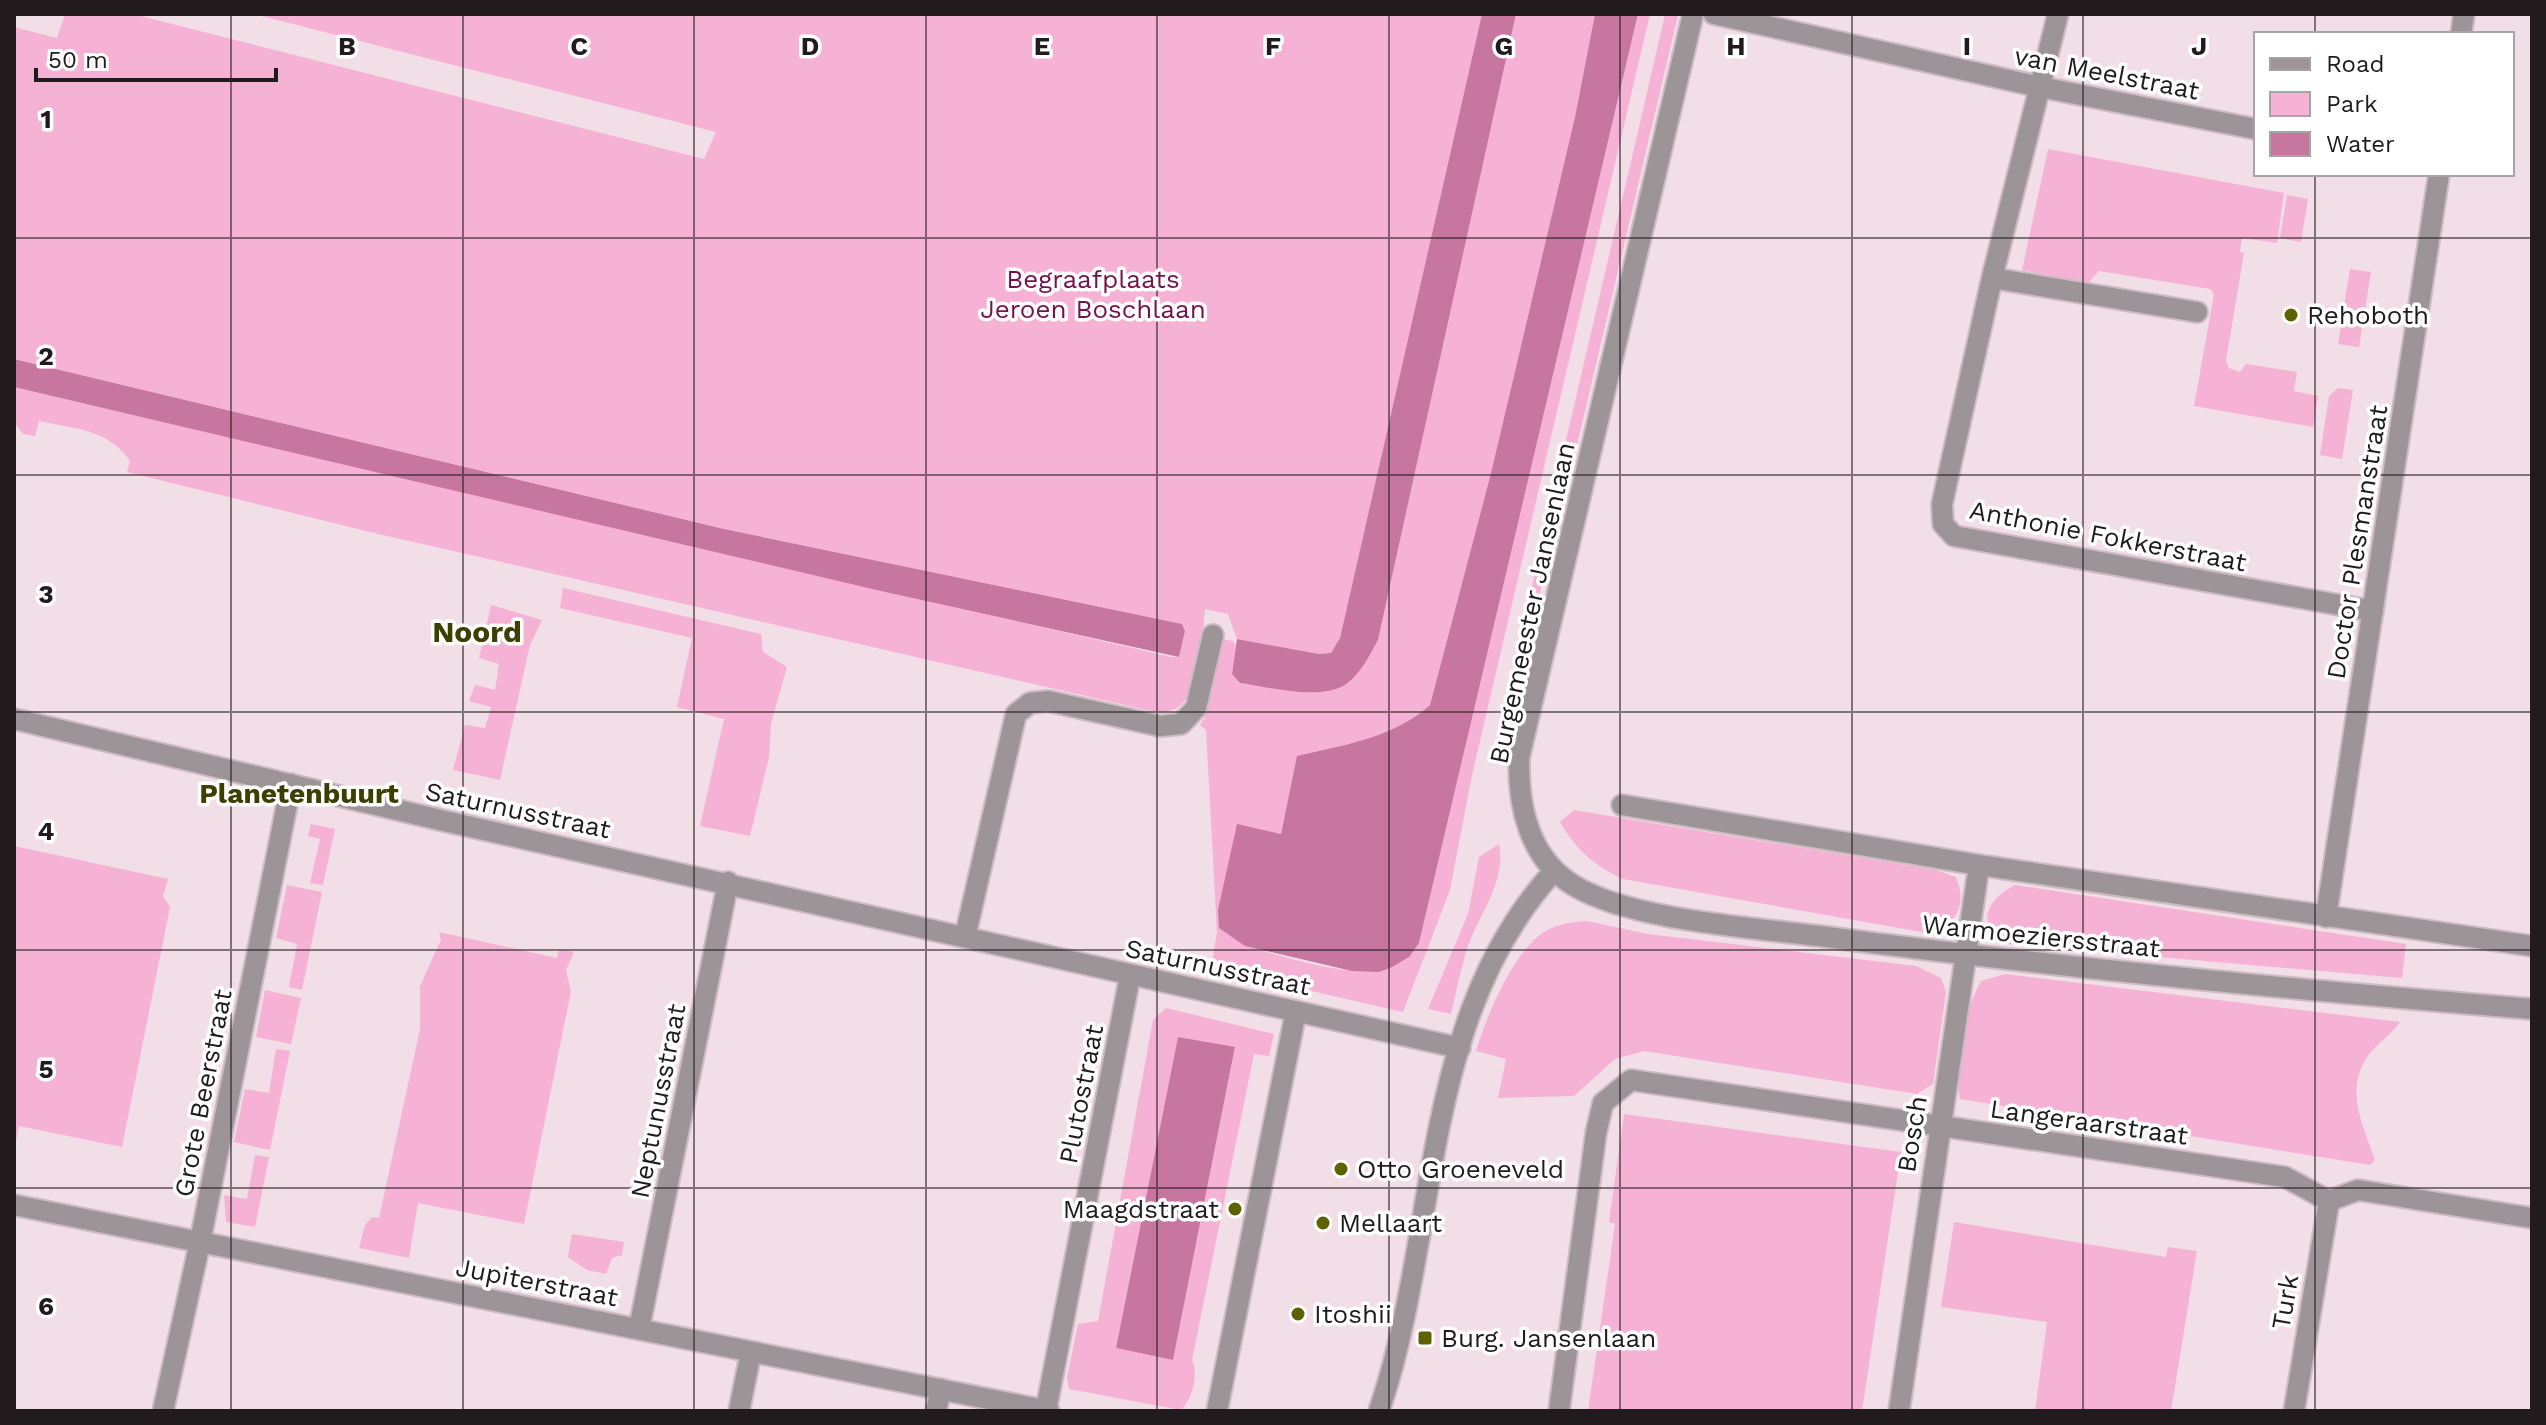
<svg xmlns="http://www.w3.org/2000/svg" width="2546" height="1425" font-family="'Work Sans',sans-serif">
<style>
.green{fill:#f6b2d4;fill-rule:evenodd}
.water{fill:#c776a0}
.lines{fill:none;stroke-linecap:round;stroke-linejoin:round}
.minor-casing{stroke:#ccbbc3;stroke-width:24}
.tertiary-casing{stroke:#ccbbc3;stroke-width:24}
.minor{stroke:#9c9497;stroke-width:20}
.tertiary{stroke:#9c9497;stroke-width:20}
.grid{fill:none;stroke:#211b1e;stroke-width:2;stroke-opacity:0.55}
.poi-dot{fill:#5d6200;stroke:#fff;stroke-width:3}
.labels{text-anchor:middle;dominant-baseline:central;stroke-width:7;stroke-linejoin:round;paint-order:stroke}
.street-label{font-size:26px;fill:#211b1e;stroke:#fff}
.park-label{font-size:26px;fill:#74114f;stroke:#fff}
.poi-label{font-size:26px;fill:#211b1e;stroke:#fff;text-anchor:start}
.neighbourhood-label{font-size:28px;font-weight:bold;fill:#3b3f00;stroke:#fff}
.quarter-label{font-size:30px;font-weight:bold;fill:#3b3f00;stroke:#fff}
.grid-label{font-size:26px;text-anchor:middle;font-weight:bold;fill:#211b1e;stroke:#fff;stroke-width:7;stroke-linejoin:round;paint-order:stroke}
</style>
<rect width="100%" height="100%" fill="#f2dee7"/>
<path class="green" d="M65 14H133L704 159 716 132 254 14H1482L1340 638 1331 653 1319 654 1237 639 1228 614 1205 609C1203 631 1198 687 1183 703 1177 710 1168 711 1160 713L370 532 127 472 130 461C108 429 76 429 39 421L35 436 23 434 14 422V387L1171 657H1179L1185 631 1182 624 724 529 14 359V27L57 38Z
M1516 14H1595L1575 117 1491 473 1430 705C1393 738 1345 745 1297 757L1281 834 1237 825 1245 946C1297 958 1382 996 1419 943L1638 14H1650L1472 775 1450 890 1403 1012 1211 968 1217 933 1206 730 1200 725 1205 717 1222 639 1233 641 1236 647 1232 674 1240 683C1302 691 1343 702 1378 640Z
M1665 15H1678L1563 505 1497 755 1493 754Z
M2048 149 2284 193 2277 243 2242 238 2240 252 2244 253 2226 361 2229 368 2240 372 2246 364 2297 372 2294 391 2318 396 2313 427 2194 406 2214 294 2210 289 2099 271 2087 284 2022 270Z
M2287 195 2308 199 2301 242 2280 238Z
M2350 269 2371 272 2359 347 2338 344Z
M2338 388 2353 390 2342 459 2320 455 2329 396Z
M563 588 761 634 763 652 787 667 771 724 769 757 750 836 700 826 724 719 677 707 692 638 560 608Z
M491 605 542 620 530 645 500 780 453 770 465 725 485 728 491 707 469 701 475 685 495 690 499 664 479 658Z
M1574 810 1936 870 1956 877C1967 905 1958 920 1933 934L1623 879C1595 866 1575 849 1560 822Z
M311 824 335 829 323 885 310 883 320 839 308 836Z
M1499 844C1507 883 1477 916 1466 952 1460 972 1456 993 1451 1014L1428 1009 1468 914 1479 857Z
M14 846 168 879 163 896 170 907 122 1147 19 1126 14 1151Z
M287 885 322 892 302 990 289 987 297 944 276 938Z
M2015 885 2406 944 2402 978 2008 944C1974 927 1986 899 2015 885Z
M1587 921 1648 934 1916 966 1941 978 1946 992 1933 1084 1917 1094 1644 1051 1615 1059 1574 1096 1498 1098 1506 1059 1476 1051C1486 1017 1513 952 1544 932 1557 924 1572 922 1587 921Z
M439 932 557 958 559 949 574 952 566 970 571 991 524 1224 418 1203 409 1258 359 1248 365 1225 372 1217 379 1218 420 1029V986L441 940Z
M2005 974 2400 1022C2392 1034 2379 1042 2370 1053 2343 1088 2363 1125 2375 1160L2370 1165 1960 1099C1953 1062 1963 1014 1981 981Z
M265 990 301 998 291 1044 256 1037Z
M1166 1008 1274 1034 1269 1056 1254 1054 1192 1360C1199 1374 1192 1400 1181 1410L1069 1389 1067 1377 1078 1324 1098 1321 1153 1020ZM1178 1037 1235 1048 1173 1360 1116 1348Z
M276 1049 290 1051 270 1150 234 1142 245 1089 269 1093Z
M1624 1114 1901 1152 1862 1411H1588L1615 1224 1609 1222Z
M255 1155 269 1157 255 1227 226 1222 224 1195 247 1199Z
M1954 1222 2166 1257 2168 1247 2197 1251 2171 1411H2035L2047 1322 1941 1307Z
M572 1234 624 1242 622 1255 612 1258 606 1274 587 1270 568 1257Z"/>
<path class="water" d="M1482 14H1516L1378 640C1369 656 1359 677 1343 686 1316 700 1269 687 1240 683L1232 674 1237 639 1319 654 1331 653 1340 638Z
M1595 14H1638L1419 943 1409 957 1392 967 1379 972 1352 971 1245 946 1219 928 1218 910 1237 824 1281 834 1297 756C1344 745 1393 738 1430 705L1491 473 1575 117Z
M14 359 724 529 1182 624 1185 631 1179 657 881 591 14 387Z
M1178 1037 1235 1047 1173 1360 1116 1348Z"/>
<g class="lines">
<g class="minor-casing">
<path id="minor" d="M1714 14 2040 87 2256 129
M2058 14 1992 278 1942 504 1943 524 1954 536 2373 611
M2461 34 2464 14
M1992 278 2197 312
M14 719 440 820 1460 1048
M1622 805 1979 865 2532 946
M2326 917 2439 174
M965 937 1016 714 1030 703 1048 701 1160 726 1181 724 1196 708 1213 635
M14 1205 1049 1411
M639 1329 728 882
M1046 1410 1130 976
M163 1411 200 1242 291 784
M739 1411 751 1352
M936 1411 941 1389
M1217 1411 1296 1011
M1559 1411 1596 1133 1603 1103 1631 1080 2285 1177 2329 1201 2358 1190 2532 1218
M1899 1411 1979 865
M2294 1411 2329 1201"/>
</g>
<g class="tertiary-casing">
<path id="tertiary" d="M1693 14 1519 758C1518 806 1529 858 1573 885 1631 921 1758 928 1827 937 2061 968 2297 990 2532 1009
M1379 1411C1440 1233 1419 1018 1554 871"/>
</g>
<use href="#minor" class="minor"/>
<use href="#tertiary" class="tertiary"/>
</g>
<path class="grid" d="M231 14V1411M463 14V1411M694 14V1411M926 14V1411M1157 14V1411M1389 14V1411M1620 14V1411M1852 14V1411M2083 14V1411M2315 14V34M2315 174V1411M14 238H2532M14 475H2532M14 712H2532M14 950H2532M14 1188H2532"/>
<g class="poi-dot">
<circle cx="2291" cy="315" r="8"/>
<circle cx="1341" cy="1169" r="8"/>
<circle cx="1235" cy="1209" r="8"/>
<circle cx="1323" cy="1223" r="8"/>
<circle cx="1298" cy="1314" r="8"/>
<rect x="1417" y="1330" width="16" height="16" rx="4"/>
</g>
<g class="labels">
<g class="street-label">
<text transform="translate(2107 73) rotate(11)">van Meelstraat</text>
<text transform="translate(2108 536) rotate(11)">Anthonie Fokkerstraat</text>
<text transform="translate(2357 542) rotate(-81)">Doctor Plesmanstraat</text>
<text transform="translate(1532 603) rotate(-78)">Burgemeester Jansenlaan</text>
<text transform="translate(518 810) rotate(12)">Saturnusstraat</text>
<text transform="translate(2041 936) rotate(6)">Warmoeziersstraat</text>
<text transform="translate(1218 967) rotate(12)">Saturnusstraat</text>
<text transform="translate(203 1093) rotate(-79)">Grote Beerstraat</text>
<text transform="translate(1081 1094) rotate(-79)">Plutostraat</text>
<text transform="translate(658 1101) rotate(-79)">Neptunusstraat</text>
<text transform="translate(2089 1122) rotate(8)">Langeraarstraat</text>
<text transform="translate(1912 1134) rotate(-81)">Bosch</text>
<text transform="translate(537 1282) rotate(11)">Jupiterstraat</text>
<text transform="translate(2285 1302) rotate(-80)">Turk</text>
</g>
<g class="park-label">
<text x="1093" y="279">Begraafplaats<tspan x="1093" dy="30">Jeroen Boschlaan</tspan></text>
</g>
<g class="poi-label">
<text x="2307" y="315">Rehoboth</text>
<text x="1357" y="1169">Otto Groeneveld</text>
<text x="1219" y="1209" text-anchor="end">Maagdstraat</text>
<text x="1339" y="1223">Mellaart</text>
<text x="1314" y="1314">Itoshii</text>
<text x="1441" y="1338">Burg. Jansenlaan</text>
</g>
<g class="neighbourhood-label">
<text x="299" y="793">Planetenbuurt</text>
</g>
<g class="quarter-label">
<text x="477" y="631">Noord</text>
</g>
</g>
<g class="grid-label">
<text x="347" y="55">B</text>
<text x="579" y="55">C</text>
<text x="810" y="55">D</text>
<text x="1042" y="55">E</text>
<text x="1273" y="55">F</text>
<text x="1504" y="55">G</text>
<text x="1736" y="55">H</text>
<text x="1967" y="55">I</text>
<text x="2199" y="55">J</text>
<text x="46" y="128">1</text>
<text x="46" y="365">2</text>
<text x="46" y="603">3</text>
<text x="46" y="840">4</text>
<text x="46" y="1078">5</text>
<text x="46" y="1315">6</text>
</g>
<rect width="2546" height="1425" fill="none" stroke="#211b1e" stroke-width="32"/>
<rect x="2254" y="32" width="260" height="144" fill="#ffffff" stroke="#a6a4a5" stroke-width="2"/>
<rect x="2270" y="58" width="40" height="12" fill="#9c9497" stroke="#a6a4a5" stroke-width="2"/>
<text x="2326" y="72" font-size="24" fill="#211b1e">Road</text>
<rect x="2270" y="92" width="40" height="24" fill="#f6b2d4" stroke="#a6a4a5" stroke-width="2"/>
<text x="2326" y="112" font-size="24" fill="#211b1e">Park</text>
<rect x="2270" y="132" width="40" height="24" fill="#c776a0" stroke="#a6a4a5" stroke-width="2"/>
<text x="2326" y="152" font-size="24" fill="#211b1e">Water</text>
<path d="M36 68v12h240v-12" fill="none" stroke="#211b1e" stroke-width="4"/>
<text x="48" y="68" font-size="24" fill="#211b1e" stroke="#ffffff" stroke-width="6" paint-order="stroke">50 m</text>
</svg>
